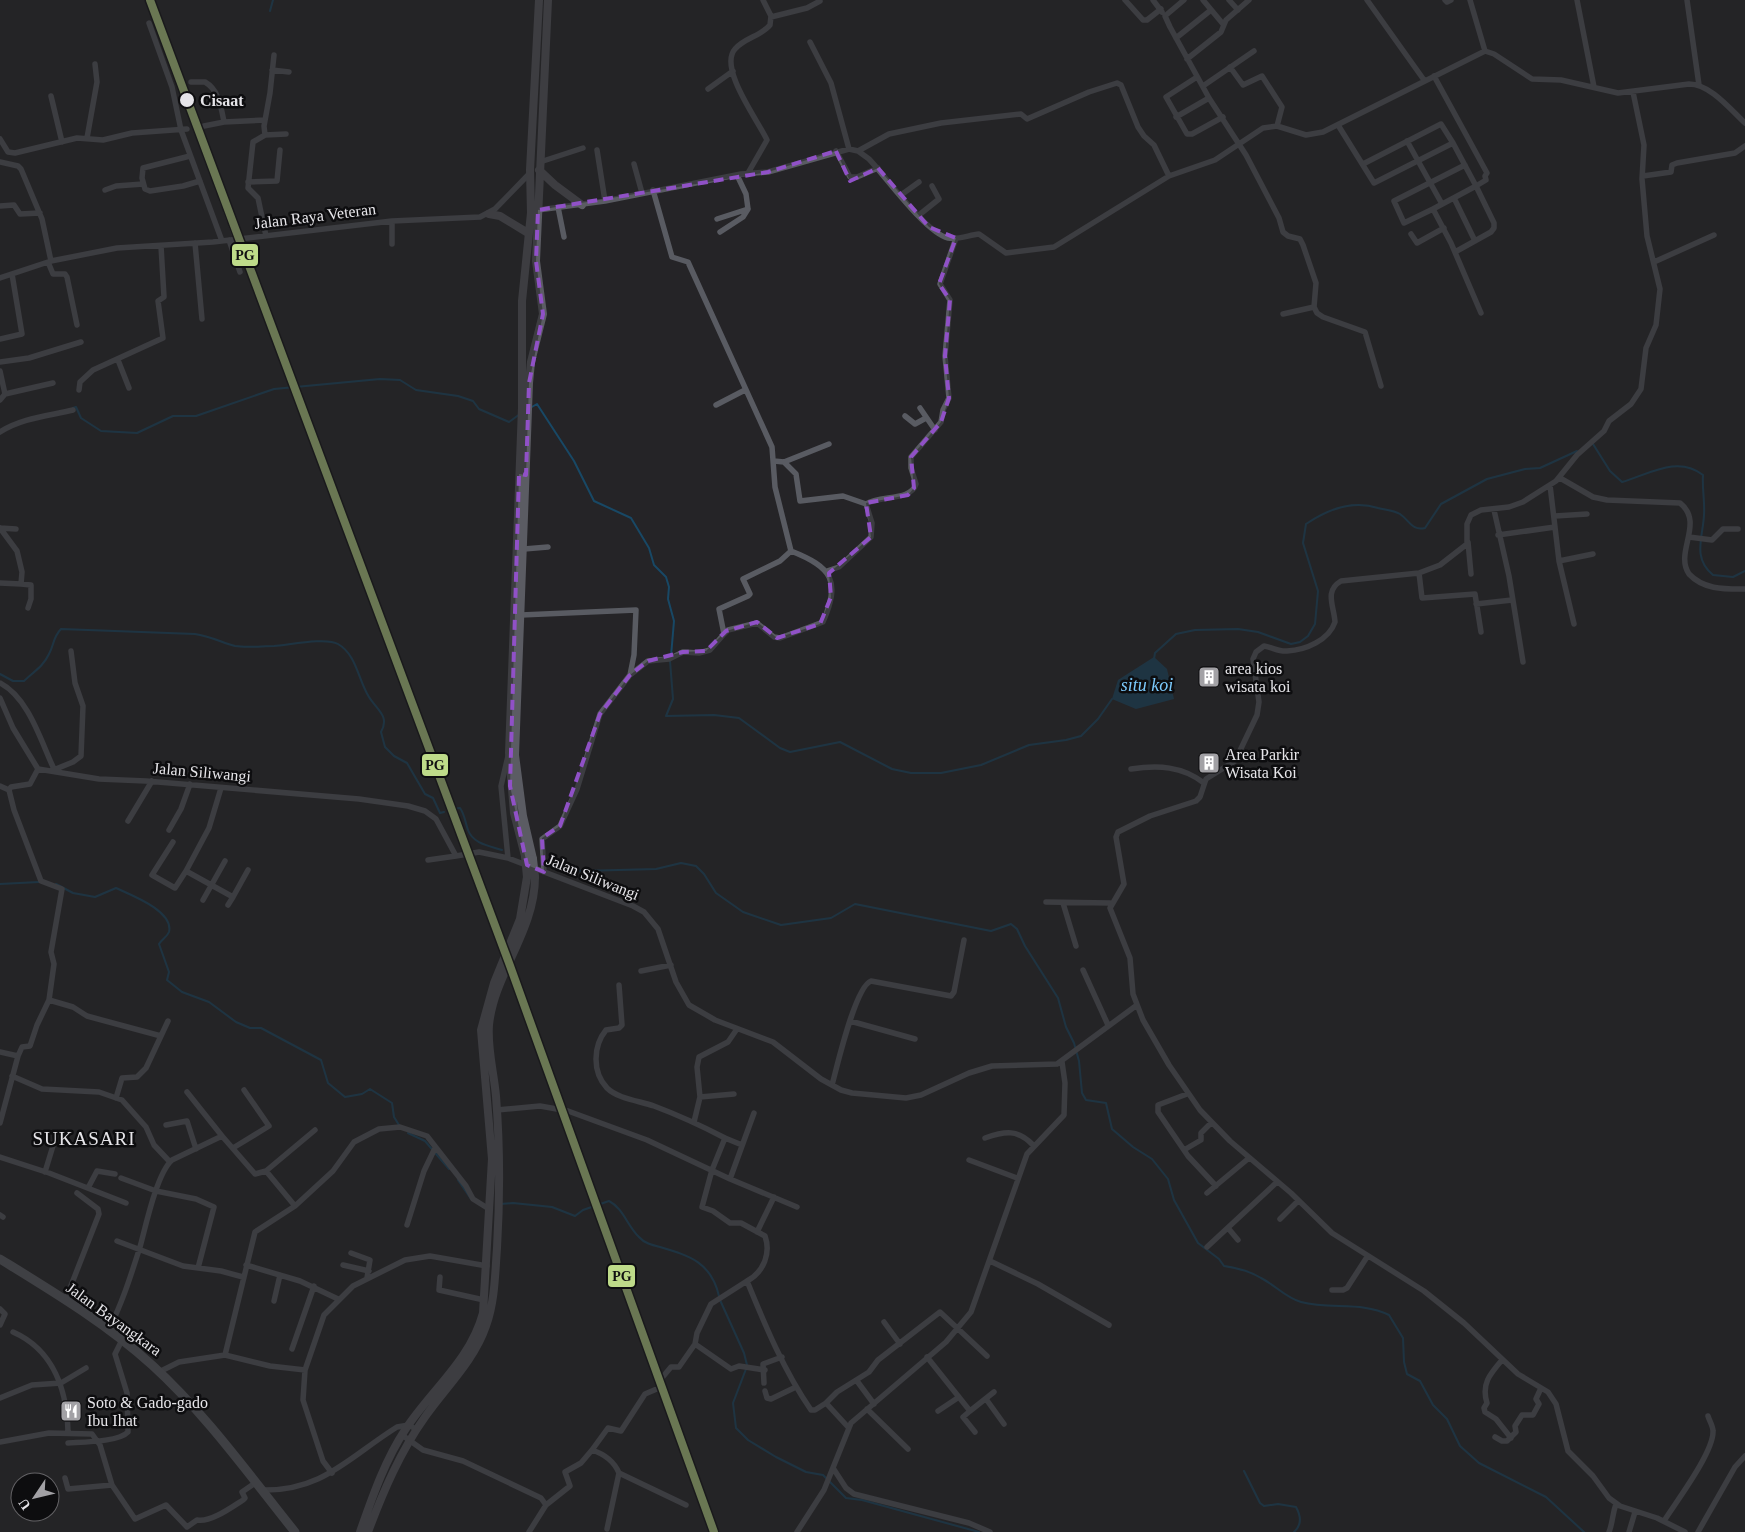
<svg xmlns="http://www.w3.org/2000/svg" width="1745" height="1532" font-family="Georgia,serif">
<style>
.water{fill:#184865}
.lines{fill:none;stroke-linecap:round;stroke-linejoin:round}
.stream{stroke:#184865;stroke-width:2}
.minor{stroke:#595b62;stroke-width:5.5}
.major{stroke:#5b5c63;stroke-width:8}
.highway{stroke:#606369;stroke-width:9}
.rail{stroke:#606063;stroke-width:2;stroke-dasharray:10 5;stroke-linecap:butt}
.major-bridge{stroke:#5b5c63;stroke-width:8}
.rail-1-casing{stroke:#0d0d0f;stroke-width:11}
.rail-1{stroke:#bedb89;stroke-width:8}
.marked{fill:none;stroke:#9051c7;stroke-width:4;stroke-dasharray:10 6;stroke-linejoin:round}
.stop-dot{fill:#e6e5e9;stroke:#0d0d0f;stroke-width:2}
.labels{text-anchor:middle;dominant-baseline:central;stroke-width:5;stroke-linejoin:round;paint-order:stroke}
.stop-label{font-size:16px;font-weight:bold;fill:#e6e5e9;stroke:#0d0d0f;text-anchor:start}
.street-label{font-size:16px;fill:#e6e5e9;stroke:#0d0d0f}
.poi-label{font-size:16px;fill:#e6e5e9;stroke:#0d0d0f;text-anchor:start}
.water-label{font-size:18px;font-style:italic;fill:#7bc9fb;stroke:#0d0d0f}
.quarter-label{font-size:19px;letter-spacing:1px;fill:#e6e5e9;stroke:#0d0d0f}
.line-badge{stroke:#0d0d0f;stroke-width:2}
.pale-badge-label{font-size:14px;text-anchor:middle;font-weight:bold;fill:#111}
</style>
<rect width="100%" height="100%" fill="#252427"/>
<path class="water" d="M1154 657 1167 669 1174 699 1136 709 1112 699 1118 680Z"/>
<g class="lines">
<path class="stream" d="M270 11 273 0
M73 408 76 407 81 418 101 431 137 433 173 416H196L274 389 380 379 400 380 416 390 458 396 473 401 479 409 509 422 520 414
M530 408 537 404 574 461 594 501 631 518 649 548 654 565 666 577 669 587 668 599 674 621 671 656
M1593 444 1610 471 1622 482C1649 474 1678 455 1703 475 1702 489 1705 501 1704 515 1703 537 1692 558 1713 575L1733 577 1745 571
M1154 659 1155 653 1176 634 1195 630 1238 629 1258 632 1291 644 1300 642 1308 636 1315 624 1318 591 1303 543 1306 524C1328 509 1352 500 1378 508 1386 510 1393 510 1400 514 1410 521 1412 531 1425 528L1441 504 1487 479 1525 469 1540 468 1577 451
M670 661 673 699 666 716 714 715 739 718 780 748 790 752 840 742 892 769 911 773H941L981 765 1029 745 1066 740 1081 736 1098 719 1112 699
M0 674 13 681H24C33 672 43 667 49 654 54 645 53 637 61 629L195 634C210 636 223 643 235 646 247 648 262 646 274 646 289 645 326 637 338 644 357 655 358 680 369 697 377 710 390 716 381 732L385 747 394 756 407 763 425 794 433 798 440 813 444 812
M453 809 460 808C465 815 465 822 468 830 473 844 490 846 502 850
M546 861 581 871 656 869 681 863 696 866 704 874 716 893 743 912 781 925 831 918 855 904 991 931 1011 924 1017 929 1025 946 1058 998 1066 1027 1074 1043 1079 1061 1082 1093 1086 1100 1106 1103 1112 1129 1133 1147 1152 1159 1168 1179 1174 1200 1198 1243 1219 1259 1224 1266C1237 1268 1250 1271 1261 1278 1275 1285 1286 1298 1301 1302 1331 1310 1361 1301 1389 1315L1403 1338 1404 1362 1407 1374 1420 1381 1433 1405 1447 1419 1460 1446 1479 1463 1546 1497 1584 1532
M0 884 39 882
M56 884 73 893 95 897 116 888C131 895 174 911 169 932 167 937 162 939 159 944L169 972 167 980 182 992 209 1002 236 1022 250 1028H261L321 1060 328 1083 345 1097 362 1094 370 1089 392 1103 394 1117 399 1125
M408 1133 425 1141 449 1169
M458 1180 471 1199
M500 1204 513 1203 552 1207 575 1216 583 1210 609 1201C623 1208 628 1227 639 1237 644 1243 652 1245 660 1247 690 1256 711 1262 719 1296
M720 1300 744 1353 747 1365
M746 1369 733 1403 736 1428 748 1440 776 1457 806 1472 823 1475 846 1498 862 1500 979 1532
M1244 1471 1260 1503 1264 1506 1278 1504 1296 1507C1301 1516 1302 1525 1294 1532"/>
<path class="minor" d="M1125 0 1143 20H1147L1161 9
M1153 0 1162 12
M1184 0 1165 16 1170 27 1209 98 1246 155 1279 218 1283 232 1288 236 1300 239 1303 245 1316 283 1314 307 1317 313 1323 317 1365 332 1381 386
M1203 0 1223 24
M1229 0 1238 10
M1367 0 1424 80
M1445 0 1447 2 1451 0
M1470 0 1485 51
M1577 0 1594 87
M1687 0 1699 85
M771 17 807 8 820 1
M149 23 172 87 181 130 222 241
M1176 38 1211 10
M810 42 831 83 849 149
M1187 59 1221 32 1226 20 1249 0
M1230 67 1243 85 1262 76 1282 107 1277 126
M272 70 289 72
M1434 76 1487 173 1485 176 1486 180 1476 186 1494 223V228L1491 232 1455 252
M1197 77 1166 97 1187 134H1192L1223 117
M191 82H205C219 90 221 107 224 122
M1203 86 1254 51
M708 89 733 71
M1633 92 1644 145 1642 179 1647 236 1660 289 1656 325 1646 348 1641 389 1631 404 1609 421 1604 431 1577 455 1556 481 1523 502 1509 507 1481 510 1471 515 1467 524V544L1440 565 1419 573 1341 581C1324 591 1334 606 1335 622 1329 640 1306 650 1287 651 1279 652 1272 647 1264 646L1256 652 1253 659 1259 702 1257 715 1235 761 1206 779 1200 797 1196 801 1150 816 1118 832 1116 837 1124 884 1110 908 1130 958 1133 994 1143 1020 1169 1065 1200 1110 1230 1141 1291 1193 1332 1233 1424 1291 1464 1323 1518 1374 1548 1392 1556 1404 1568 1451 1593 1476 1609 1498 1620 1506 1657 1518 1685 1532
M51 96 62 142
M1176 117 1209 98
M1338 125 1374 183 1453 143 1476 186 1433 209 1451 243 1481 313
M204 126 224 122 265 120
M265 135 286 134
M87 138 97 82 95 64
M0 139 8 152 15 153 77 138 103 140 132 133 187 129
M1407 141 1442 204
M597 150 605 201
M836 151 850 177H857L878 168
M858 151 889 134 941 123 1021 114 1027 119 1089 92 1117 83 1121 85 1138 127 1144 136 1154 145 1169 176
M190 156 143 168 142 178 145 189 150 191 183 186 200 181
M0 162 18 166 21 169 42 219 51 261
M540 162 583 148
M634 164 642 193
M1363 164 1441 124 1453 143
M748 173 767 140C759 122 718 68 735 49 744 38 761 36 770 25L771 16 763 0
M1643 176 1671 172 1672 165 1677 163 1735 153 1745 146
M248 182 277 181 280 150
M105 190 116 186 143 184
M901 195 919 182
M1454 198 1475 241
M0 206 14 205 20 214 40 213
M558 207 564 237
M1433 209 1404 223 1394 201 1465 165
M538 210 605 201 741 174 768 172 849 149 858 151 869 159C886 177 926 233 948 238 958 240 969 235 979 234L1006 253 1054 247 1169 176 1215 160 1263 128 1277 126 1306 135 1323 132 1485 51 1494 54 1532 79 1561 80 1618 93 1689 84C1710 84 1730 109 1745 123
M919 215 939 199 932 186
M717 219 748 209 746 194 737 175
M720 232 743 217 748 209
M1411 234 1417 243 1444 228
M266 236 258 198 248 188 253 142 265 135 264 126 270 93 274 55
M229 240 240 272
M195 243 202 319
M392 244V221
M48 262 53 274H65L67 277 77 325
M1654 262 1714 235
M0 278 51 261 117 248 213 242 392 221 480 217 495 209 530 173
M1283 314 1314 307
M0 339 22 334 12 274
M118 360 129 388
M0 362 29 358 81 342
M0 371 5 394 0 400
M79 390 80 382 93 370 163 338 158 301 164 297 161 246
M5 394 53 383
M716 405 745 390
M920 408 935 430
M905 416 915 424 926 418
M0 432C22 418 48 416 73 410
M774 461 784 462 829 444
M784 462 796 474 800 501 843 496 866 504
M1560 478 1593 497 1607 500 1680 503C1705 523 1674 552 1689 574 1704 590 1725 589 1745 589
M1550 485 1559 561 1574 624
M1494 510 1509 576 1523 662
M1555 516 1587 514
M0 528 17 551 22 572 21 584 31 585V599L28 608
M0 528 16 529
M1498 535 1555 527
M1689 537 1712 540 1723 529H1738
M1468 542 1471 574
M524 549 548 547
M1559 561 1593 554
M827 571 839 567 871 537 872 523 866 504C881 495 911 501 916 484L911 468V457L941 422 943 410 949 398 945 356 950 300 940 284 956 238
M1419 573 1422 598 1475 594 1481 632
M0 583 21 584
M1476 604 1512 600
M521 615 636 610 634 655 630 675
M724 634 728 630 757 623 774 637 780 638 823 622C841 581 832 567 791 551
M0 683C29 698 41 742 54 769
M0 698 13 728 38 769 99 779 146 781 359 799 408 806 425 811 436 819 456 856 479 852 508 858 633 906 644 912 658 929 676 982 689 1005 715 1020 773 1042 821 1079 841 1090 852 1093 906 1098 921 1095 969 1073 992 1066 1057 1064 1137 1005
M508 756 501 786 508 858
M1131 769C1158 765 1182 766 1204 783
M51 771 73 762 81 756 83 706 75 683 71 651
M0 786 9 790
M221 788 209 828 186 871 233 897 248 870
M128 821 152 781
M169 830 181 809 190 784
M173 842 152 875 175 888 186 871
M428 860 456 856
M544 872 542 839 560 826 577 789 600 714 630 675 648 661 669 659 683 652 699 653 710 650 724 634 719 609 748 596 750 594 743 579 780 561 791 551 775 487 772 447 688 262 672 257 653 190
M203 900 225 861
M1046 902 1110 903
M1063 903 1076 946
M228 905 233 897
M1083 970 1108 1025
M641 971 671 965
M619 985 622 1025 619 1028 606 1030C593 1046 592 1072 607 1088 618 1099 640 1101 654 1106 678 1115 702 1126 725 1138L712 1170 702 1207 713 1211 730 1223H741L765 1236C771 1253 764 1272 747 1281 765 1325 784 1371 811 1410H815L826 1403 848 1427
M49 1000 73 1007 87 1016 161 1036
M850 1021 915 1039
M0 1052 18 1056
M12 1076 42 1089 99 1092 122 1100 146 1127 154 1145 170 1162
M832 1085C837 1067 855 987 871 981L951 996 954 992 964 940
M187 1092 222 1136
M1187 1094 1158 1105V1112L1188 1156 1216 1186
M700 1097 734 1094
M116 1098 122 1078 137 1077 146 1068 168 1021
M497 1110 540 1106 568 1111 647 1140 730 1179 797 1207
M694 1122 700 1097 697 1067 699 1057 728 1042 737 1029
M0 1123 18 1056 22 1047 30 1046 37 1025 49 1000 54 964 51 952 62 889 41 881 14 810 9 790 11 787 30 784 38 769
M166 1125 187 1121 196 1149
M725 1138 742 1145
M985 1138C1005 1131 1018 1129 1033 1145
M233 1148 269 1126 244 1090
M1184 1150 1201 1140V1133L1211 1123
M0 1157 49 1173 126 1203
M969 1160 1017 1178
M266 1171 315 1130
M45 1172 56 1136
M121 1178 156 1191 196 1199 214 1207 198 1268
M730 1179 754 1113
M88 1188 97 1171 115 1174
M1207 1193 1249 1158
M0 1215 3 1217
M1280 1219 1298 1201
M407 1225 424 1171 435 1148
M1228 1228 1238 1240
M757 1232 774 1197
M117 1241 183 1266 221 1271 243 1277
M1207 1247 1277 1182
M351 1253 370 1260 367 1278
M990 1261 1038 1284 1109 1325
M246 1265 300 1281 338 1299
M343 1265 369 1271
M440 1277 439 1290 484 1300
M1332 1290H1343L1347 1288 1367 1257
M65 1301 99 1214 98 1209 77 1193
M274 1301 280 1275
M0 1309 5 1314 0 1325
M884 1322 900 1344
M108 1331C122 1304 131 1275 140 1247 146 1225 157 1173 172 1160L222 1136 255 1174 266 1171 295 1206
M13 1332C54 1350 67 1391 68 1432
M695 1344 731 1369 739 1366 765 1370
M292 1349 314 1286
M225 1355 270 1366 305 1370
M927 1357 970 1411 994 1392
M1502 1360C1490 1374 1481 1384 1487 1403L1484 1408 1485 1412 1496 1419 1511 1438
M159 1372 179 1362 225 1355 255 1232 295 1206 333 1171 354 1142 379 1129 400 1127 427 1136 466 1186 473 1199 489 1209
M857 1381 874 1404
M764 1383 763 1364 782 1357
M765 1391 767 1398 771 1399 796 1387
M0 1398 32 1385 61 1383 86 1368
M986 1399 1004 1424
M826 1403 837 1392 869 1372 878 1360 940 1312 987 1356
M867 1409 908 1449
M938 1411 959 1397
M970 1411 963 1417 975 1432
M402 1435 423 1450 463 1461 541 1498 546 1505 529 1532
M1495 1437 1502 1441H1507L1516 1432 1515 1426 1522 1415H1533L1539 1404 1536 1399 1541 1388
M0 1442 49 1433 92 1434 100 1445 112 1485 135 1519 166 1505 187 1527 197 1520C210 1523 232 1507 243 1500L245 1498 242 1492 255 1483
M68 1443C82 1442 119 1442 128 1432L127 1393 115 1354 122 1340
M592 1450 608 1428 621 1431 645 1394 659 1388 661 1379 671 1367H679L695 1344 697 1333 711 1304 747 1281
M833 1468 846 1488 854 1494 969 1523 990 1532
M332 1473 323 1461 303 1400 305 1370 324 1315 353 1286 405 1260 430 1256 487 1266
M619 1473 686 1505
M65 1478 68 1489 112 1485
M261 1490C322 1492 349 1457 397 1427L409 1425 417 1430
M546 1505 570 1486 565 1472 581 1463 592 1450C604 1454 614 1461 619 1473L607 1529
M1664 1521C1676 1502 1714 1452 1713 1431 1713 1426 1709 1420 1708 1416
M797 1532 824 1490 851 1423 946 1342 971 1312 1027 1154 1064 1115 1065 1083 1062 1062
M1609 1532C1613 1522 1612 1515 1616 1504
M1629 1532 1635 1512
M1698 1532 1735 1467 1745 1456"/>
<path class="major" d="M539 170 555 185 582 205
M489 214 500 216 528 233
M525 856 514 813 509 753 522 408V301L531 213 530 170 539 0
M533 859 523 816 515 755 529 383 531 362 543 314 536 261 548 0
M360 1532C372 1498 385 1460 405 1430 431 1390 470 1361 483 1313L492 1159 481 1030 494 983 520 919 527 877
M368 1532C383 1492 400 1452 425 1417 446 1387 474 1361 486 1326 495 1301 495 1274 497 1248 500 1197 500 1147 496 1096 494 1073 487 1048 489 1025 494 974 535 931 535 877"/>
<path class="highway" d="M0 1259C52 1291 107 1324 152 1365 205 1413 250 1476 295 1532"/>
<path class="rail" d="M148 0 168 59 241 257 253 280"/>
<path class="major-bridge" d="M525 856 527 877
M533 859 535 877"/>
<g class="rail-1-casing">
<path id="rail-1" d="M150 0 509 963 714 1532"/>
</g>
<use href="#rail-1" class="rail-1"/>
</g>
<path d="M0 0H1745V1532H0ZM836 151 850 181 878 168 929 227 956 238 939 284 950 300 945 356 949 398 941 422 911 457 914 488 908 495 866 503 871 537 829 573 831 597 820 624 777 638 757 622 726 631 706 651 683 652 648 661 630 675 600 714 560 826 542 838 544 872 527 865 510 786 519 474 526 475 529 383 543 314 536 261 538 210 768 172Z" fill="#252427" fill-opacity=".55" fill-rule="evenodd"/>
<path class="marked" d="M836 151 850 181 878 168 929 227 956 238 939 284 950 300 945 356 949 398 941 422 911 457 914 488 908 495 866 503 871 537 829 573 831 597 820 624 777 638 757 622 726 631 706 651 683 652 648 661 630 675 600 714 560 826 542 838 544 872 527 865 510 786 519 474 526 475 529 383 543 314 536 261 538 210 768 172Z"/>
<defs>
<g id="building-square" transform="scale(1.125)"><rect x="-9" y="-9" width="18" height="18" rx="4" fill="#a2a1a5" stroke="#0d0d0f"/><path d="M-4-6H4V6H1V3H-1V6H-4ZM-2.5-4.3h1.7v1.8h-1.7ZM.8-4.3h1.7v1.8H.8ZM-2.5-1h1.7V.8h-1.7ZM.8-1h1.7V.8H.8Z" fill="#fff"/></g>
<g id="restaurant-square" transform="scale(1.125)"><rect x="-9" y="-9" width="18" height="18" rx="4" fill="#a2a1a5" stroke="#0d0d0f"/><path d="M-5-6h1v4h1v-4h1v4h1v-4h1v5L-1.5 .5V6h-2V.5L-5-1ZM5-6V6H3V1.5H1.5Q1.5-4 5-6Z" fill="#fff"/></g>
</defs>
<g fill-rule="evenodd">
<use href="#building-square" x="1209" y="677"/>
<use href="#building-square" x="1209" y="763"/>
<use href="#restaurant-square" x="71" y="1411"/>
</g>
<circle class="stop-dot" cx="187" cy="100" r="8"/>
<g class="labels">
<g class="stop-label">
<text x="200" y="100">Cisaat</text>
</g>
<g class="street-label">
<text transform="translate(315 216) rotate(-7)">Jalan Raya Veteran</text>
<text transform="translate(202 772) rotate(5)">Jalan Siliwangi</text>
<text transform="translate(593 877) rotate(22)">Jalan Siliwangi</text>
<text transform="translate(114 1319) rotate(36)">Jalan Bayangkara</text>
</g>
<g class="poi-label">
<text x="1225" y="668">area kios<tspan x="1225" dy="18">wisata koi</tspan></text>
<text x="1225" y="754">Area Parkir<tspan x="1225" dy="18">Wisata Koi</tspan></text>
<text x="87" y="1402">Soto &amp; Gado-gado<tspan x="87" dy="18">Ibu Ihat</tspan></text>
</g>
<g class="water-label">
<text x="1147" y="685">situ koi</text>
</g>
<g class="quarter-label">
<text x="84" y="1138">SUKASARI</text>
</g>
</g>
<g class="line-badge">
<rect x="231" y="243" width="28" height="24" rx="5" fill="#bedb89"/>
<rect x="421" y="753" width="28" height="24" rx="5" fill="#bedb89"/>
<rect x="607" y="1264" width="29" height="24" rx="5" fill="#bedb89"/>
</g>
<g class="pale-badge-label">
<text x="245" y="260">PG</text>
<text x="435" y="770">PG</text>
<text x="622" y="1281">PG</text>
</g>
<g transform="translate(35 1497) rotate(235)"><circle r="24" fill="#0d0d0f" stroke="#646366"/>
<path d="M0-4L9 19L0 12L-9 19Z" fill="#a2a1a5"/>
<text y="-8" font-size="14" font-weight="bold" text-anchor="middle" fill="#e6e5e9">U</text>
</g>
</svg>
